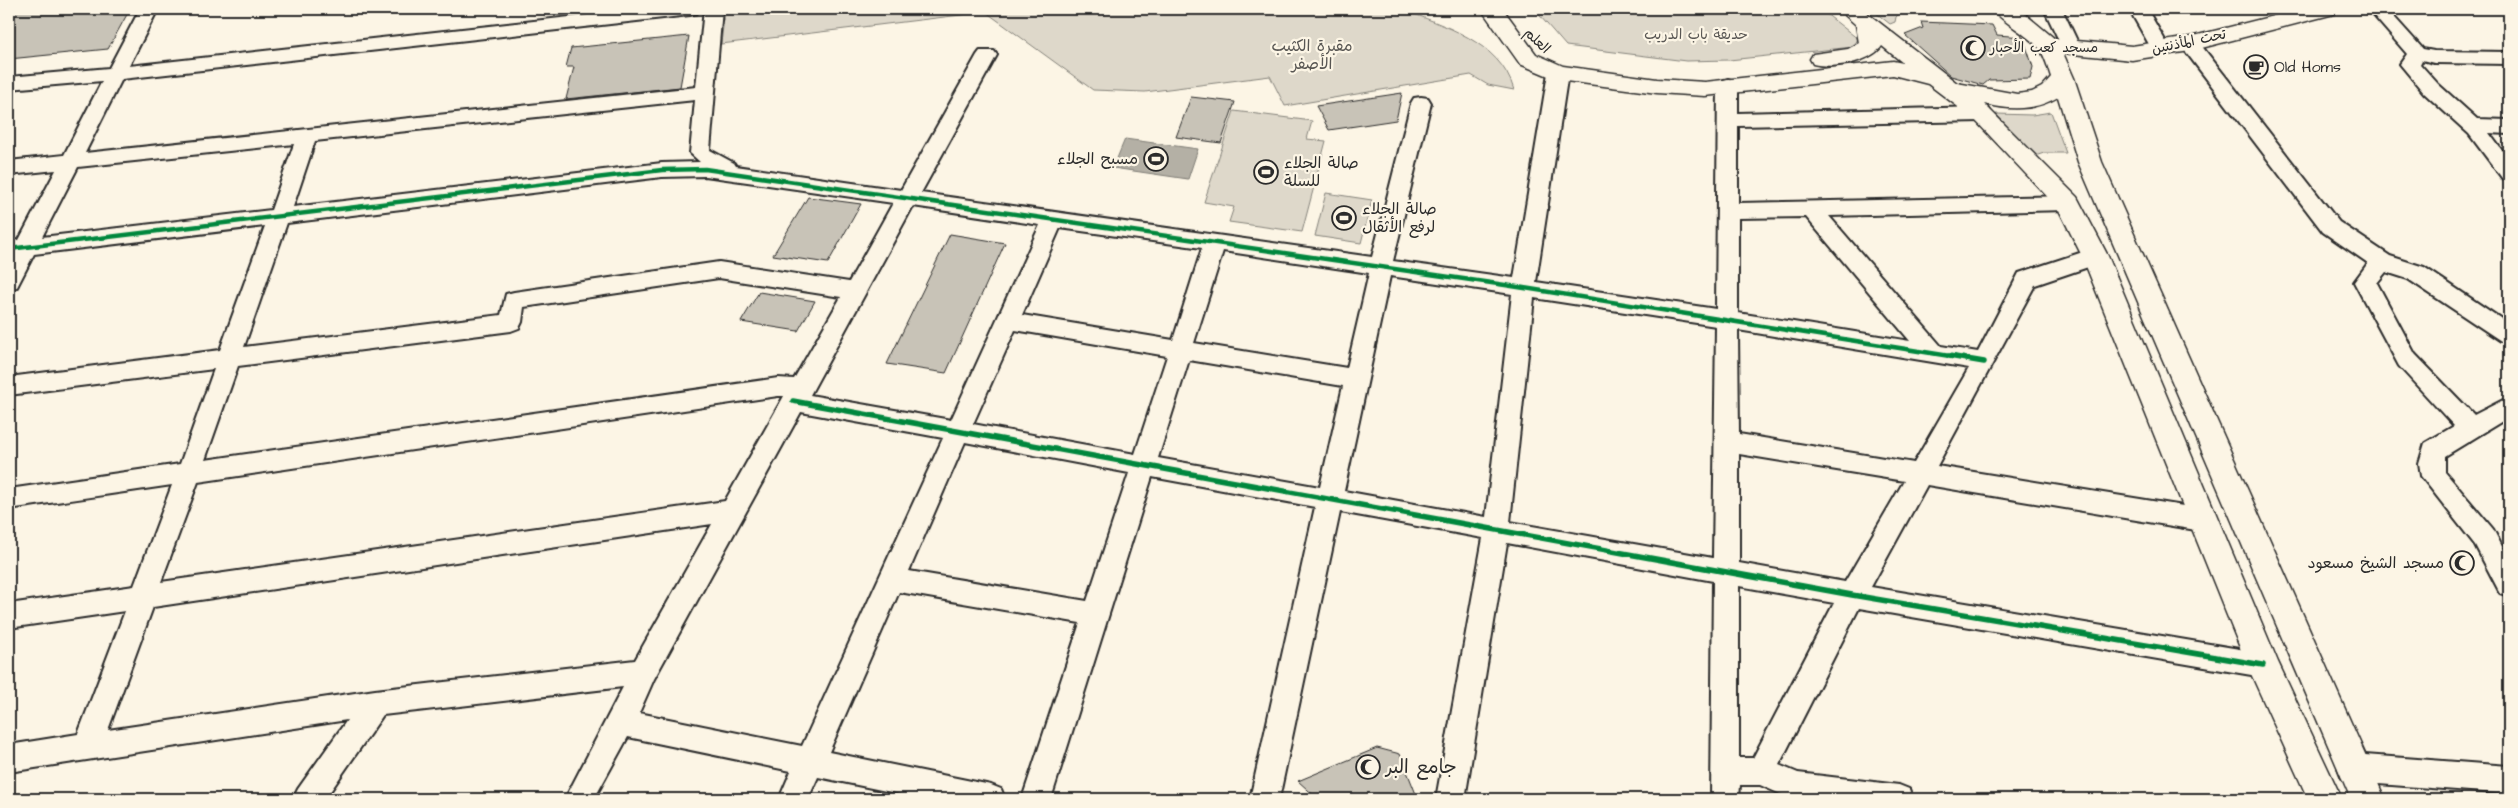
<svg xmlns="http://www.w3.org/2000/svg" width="2518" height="808" font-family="'Architects Daughter','Playpen Sans Arabic',sans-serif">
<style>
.green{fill:#ded8ca;stroke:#84827a}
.water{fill:#b4b0a5;stroke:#7d7b74}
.building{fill:#c8c3b7;stroke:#2b2b2b}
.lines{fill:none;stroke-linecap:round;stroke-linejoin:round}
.street-casing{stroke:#2b2b2b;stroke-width:4}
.secondary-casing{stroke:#2b2b2b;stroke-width:3}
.street{fill:#fcf5e5;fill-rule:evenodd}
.secondary{fill:#fcf5e5;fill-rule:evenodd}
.cycleway-far1-casing{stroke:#fcf5e5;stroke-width:7}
.cycleway-casing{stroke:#fcf5e5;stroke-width:9}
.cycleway-far1{stroke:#00873e;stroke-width:4.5}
.cycleway{stroke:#00873e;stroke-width:5.5}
.labels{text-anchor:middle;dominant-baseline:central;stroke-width:4.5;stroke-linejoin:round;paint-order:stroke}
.far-park-label{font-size:14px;fill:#585653;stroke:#fcf5e5}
.far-street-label{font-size:14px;fill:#2b2b2b;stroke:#fcf5e5}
.far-poi-label{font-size:14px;fill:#2b2b2b;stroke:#fcf5e5;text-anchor:start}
.park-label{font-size:16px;fill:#585653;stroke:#fcf5e5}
.poi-label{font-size:16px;fill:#2b2b2b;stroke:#fcf5e5;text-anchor:start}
.near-poi-label{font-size:19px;fill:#2b2b2b;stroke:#fcf5e5;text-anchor:start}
</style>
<rect width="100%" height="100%" fill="#fcf5e5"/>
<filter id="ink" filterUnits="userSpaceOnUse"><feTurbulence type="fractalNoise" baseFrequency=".02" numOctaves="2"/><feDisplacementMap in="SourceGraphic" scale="10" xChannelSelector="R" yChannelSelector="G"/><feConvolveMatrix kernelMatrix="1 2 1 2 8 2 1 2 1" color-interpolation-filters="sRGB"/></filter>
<g filter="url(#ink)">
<path class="green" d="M725 9H1402C1443 26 1500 41 1514 90L1488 85 1471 75 1285 106 1270 76 1145 92 1093 90 986 12 721 44Z
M1534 9H1820L1858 39 1853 47 1729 60 1686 61 1566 46Z
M1871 9H1904L1896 17 1895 22 1890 24Z
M1234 111 1312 121 1307 139 1326 141 1302 232 1229 222 1234 207 1204 202Z
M2051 112 2066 153H2044L2035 156 1996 114 2032 115Z
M1326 193 1372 200 1361 243 1315 236Z"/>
<path class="water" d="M1125 139 1198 149 1188 179 1113 168Z"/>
<path class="building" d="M9 9H130L108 49 9 59Z
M1921 22 1992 25 1997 35 2023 37 2033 67 2030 79 1989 80 1983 85 1951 76 1905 35 1923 28Z
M689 36 680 87 566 99 574 67H566L571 48Z
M1402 93 1396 120 1329 130 1316 106Z
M1191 97 1235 102 1221 143 1176 137Z
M808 197 861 204 828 263 773 255Z
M950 234 1005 243 946 373 887 364Z
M759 292 815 301 798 331 741 322Z
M1377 748 1400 754 1418 799H1318L1298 781Z"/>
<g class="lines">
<g class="street-casing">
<path id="street" d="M140 9H158L129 66 642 9H699L697 13 690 15 122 79 85 153 696 87 704 9H722L710 150 734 163 736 166 901 190 977 55 980 51H994L997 55 921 193 1372 257 1411 103 1414 98 1421 97 1428 98 1431 103 1393 261 1514 278 1548 73 1551 69 1558 67 1565 69 1568 73 1536 282 1716 309 1718 85 1721 81 1728 79 1735 81 1738 85V113L1982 107 1989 109 1992 114 1989 119 1982 121 1738 126V203L2068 196 2075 198 2079 203 2075 208 2068 210 1829 216 1941 346 1978 352 2019 273 2095 248 2103 250 2106 256 2103 262 2035 285 1937 466 2202 509 2211 512 2215 520 2211 528 2202 531 1927 485 1871 587 2263 653 2273 656 2277 665 2273 674 2263 677 1859 608 1779 765 1798 773 1899 785 1909 789 1913 799H1792L1760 785H1740L1739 799H1711L1713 581 1507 543 1465 799H1436L1483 538 1340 512 1279 799H1250L1315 507 1152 477 1051 799H1022L1080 623 899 592 829 752 991 785 1001 789 1005 799H925L818 777 808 799H779L791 771 628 737 594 799H565L623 687 383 715 325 799H293L298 789 347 720 9 772V745L78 734 125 611 9 628V604L134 586 172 485 9 509V489L180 464 214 369 9 395V377L220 350 265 226 34 254 17 287 9 289 11 257H9V241L19 240 56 170 9 175V161L64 155 102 81 9 89V77L109 68ZM695 100 690 153 700 162 662 163 293 207 315 141ZM294 144 271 210 42 237 78 167ZM705 176 893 203 849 282 719 262 514 292 506 294 501 315 244 347 287 223 662 177ZM913 206 1040 225 951 420 810 395ZM1806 217 1910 341 1738 313V218ZM1060 228 1202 248 1173 340 1022 315ZM1223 251 1369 273 1347 368 1194 343ZM1390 276 1512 294 1486 517 1344 491ZM719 278 841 297 794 379 778 378 205 460 238 366 511 331 519 328 522 322 524 307ZM1534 298 1716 326 1713 558 1510 522ZM1015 330 1167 356 1135 454 973 424ZM1738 330 1969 368 1914 463 1739 434ZM1189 360 1343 386 1320 487 1158 458ZM778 396H784L725 501 161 582 198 482ZM801 412 943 438 802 746 639 713 654 679ZM965 442 1129 473 1087 601 909 571ZM1739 454 1904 481 1845 582 1739 563ZM712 524 635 660 375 690 108 730 153 607ZM1739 586 1834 603 1753 758H1739Z
M2044 9H2062L2080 47 2078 51H2064Z
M2129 9H2147L2170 49 2168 53H2154Z
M2368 9H2387L2423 49 2434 51 2509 52V64L2434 63 2422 60 2420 64 2438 84 2477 119 2509 120V134L2489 133 2509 160V180L2502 178 2469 134 2424 93 2400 64 2407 54Z
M2190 38 2197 40 2339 222 2390 256 2424 267 2509 324V344L2501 341 2408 279 2386 272 2377 283 2415 354 2474 415 2509 397V417L2445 456V472L2493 529 2509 560V596L2500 593 2475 545 2421 476 2419 463 2425 443 2454 426 2399 366 2354 282 2368 263 2323 232 2183 48 2181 44 2183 40Z
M2352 754 2509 766V794L2352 782 2342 778 2338 768 2342 758Z"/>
</g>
<g class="secondary-casing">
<path id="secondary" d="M1481 9H1503L1536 54 1563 66 1657 79 1705 82 1893 61 1903 63 1882 46C1870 63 1832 69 1813 64L1810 59 1813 54 1848 49 1859 43 1856 25 1838 9H1862L1957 83 2017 94 2032 92 2042 87 2051 77C2048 68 2045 55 2038 47 2028 35 1998 19 1993 9H2019L2055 39 2132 46 2190 37 2301 9H2336L2334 14 2190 51 2132 60 2063 53 2074 78 2102 162 2385 799H2351L2078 162 2058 97C2034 111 2010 110 1984 104L2077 197 2108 256 2278 662 2342 799H2308L2247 665 2082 256 2058 208 1974 119 1928 84 1893 75 1705 96 1657 93 1558 80 1520 64Z"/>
</g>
<use href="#street" class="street"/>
<use href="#secondary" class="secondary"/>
<g class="cycleway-far1-casing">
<path id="cycleway-far1" d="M9 249 662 170 705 169 1505 285 1956 357"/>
</g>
<g class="cycleway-casing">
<path id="cycleway" d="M1949 356 1984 362
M793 401 1852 595 2263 665"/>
</g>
<use href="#cycleway-far1" class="cycleway-far1"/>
<use href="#cycleway" class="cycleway"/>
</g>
</g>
<defs>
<g id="mosque-ring" transform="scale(1.25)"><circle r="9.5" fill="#fcf5e5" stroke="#2b2b2b" stroke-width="1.5"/><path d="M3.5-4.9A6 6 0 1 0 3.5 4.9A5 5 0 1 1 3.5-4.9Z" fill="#2b2b2b"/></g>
<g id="cafe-ring" transform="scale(1.25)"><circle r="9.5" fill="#fcf5e5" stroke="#2b2b2b" stroke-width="1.5"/><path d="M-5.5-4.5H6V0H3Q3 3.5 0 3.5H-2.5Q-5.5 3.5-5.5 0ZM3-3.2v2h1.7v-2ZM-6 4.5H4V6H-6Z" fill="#2b2b2b"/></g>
<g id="stadium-ring" transform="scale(1.25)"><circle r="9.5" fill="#fcf5e5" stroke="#2b2b2b" stroke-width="1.5"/><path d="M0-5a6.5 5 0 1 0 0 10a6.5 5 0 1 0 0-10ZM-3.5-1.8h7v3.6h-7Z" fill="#2b2b2b"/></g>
</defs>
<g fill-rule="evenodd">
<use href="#mosque-ring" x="1973" y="48"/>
<use href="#cafe-ring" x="2256" y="67"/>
<use href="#stadium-ring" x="1156" y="159"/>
<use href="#stadium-ring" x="1266" y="172"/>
<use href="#stadium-ring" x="1344" y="218"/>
<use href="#mosque-ring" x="2462" y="563"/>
<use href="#mosque-ring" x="1368" y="767"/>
</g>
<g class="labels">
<g class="far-park-label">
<text x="1696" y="35">حديقة باب الدريب</text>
</g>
<g class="far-street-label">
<text transform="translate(1537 41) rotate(44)">العلم</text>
<text transform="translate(2189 42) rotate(-12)">تحت المأذنتين</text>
</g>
<g class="far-poi-label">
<text x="1990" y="48">مسجد كعب الأحبار</text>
</g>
<g class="park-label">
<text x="1312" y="46">مقبرة الكثيب<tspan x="1312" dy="18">الأصفر</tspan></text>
</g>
<g class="poi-label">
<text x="2274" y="67">Old Homs</text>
<text x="1138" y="159" text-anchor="end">مسبح الجلاء</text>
<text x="1284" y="163">صالة الجلاء<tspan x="1284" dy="18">للسلة</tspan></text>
<text x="1362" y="209">صالة الجلاء<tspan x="1362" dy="18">لرفع الأثقال</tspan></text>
<text x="2444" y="563" text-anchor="end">مسجد الشيخ مسعود</text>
</g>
<g class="near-poi-label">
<text x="1386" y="767">جامع البر</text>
</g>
</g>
<rect width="2518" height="808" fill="none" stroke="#fcf5e5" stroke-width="30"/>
<rect x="15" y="15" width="2488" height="778" fill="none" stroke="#2b2b2b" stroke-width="2" filter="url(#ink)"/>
</svg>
